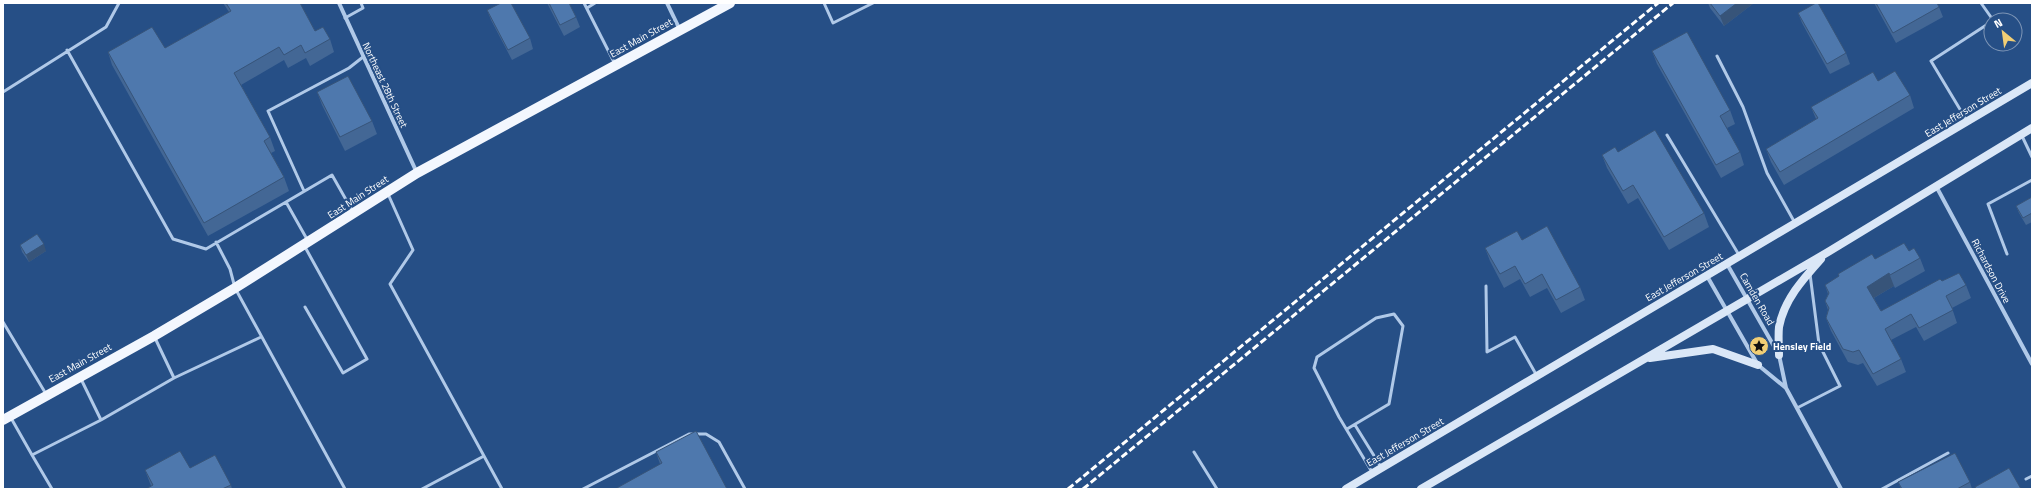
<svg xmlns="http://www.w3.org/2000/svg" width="2035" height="492" font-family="'Titillium Web',sans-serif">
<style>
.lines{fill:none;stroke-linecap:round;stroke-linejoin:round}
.lane{stroke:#b0c9e8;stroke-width:3}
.street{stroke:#b0c9e8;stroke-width:4}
.secondary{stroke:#dae7f7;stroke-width:8}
.primary{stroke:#f3f7fe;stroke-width:10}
.rail{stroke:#fff;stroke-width:3;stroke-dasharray:7 3;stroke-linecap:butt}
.wall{fill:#436795}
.shaded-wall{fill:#375479}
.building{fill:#4e78ad;stroke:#375479}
.labels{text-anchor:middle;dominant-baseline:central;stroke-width:4;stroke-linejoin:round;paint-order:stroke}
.street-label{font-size:10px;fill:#fff;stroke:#264f86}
.poi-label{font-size:10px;font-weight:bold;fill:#fff;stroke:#264f86;text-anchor:start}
</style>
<rect width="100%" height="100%" fill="#264f86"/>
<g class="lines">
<path class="lane" d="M584 3 615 64
M824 3 833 23 873 3
M1981 3 1993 20
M587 8 595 3
M345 18 363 8 361 3
M67 50 173 239 206 249 286 202 308 241
M1717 56 1743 107 1767 173 1795 223
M3 92 106 27 119 3
M1967 121 1931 61 1991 22
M1667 135 1739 255
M2022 136 2032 157
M304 191 268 111 349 68 363 57
M388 194 413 250 390 284 502 489
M286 202 332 175 353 212
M216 242 230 269 235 288 345 489
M305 247 367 359 343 373 305 307
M2007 254 1988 204 2032 180
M1486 286 1487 352 1515 337 1537 376
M3 322 46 394
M155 338 174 378 261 337
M81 379 101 420 174 378
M1797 408 1840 386 1819 344 1810 274
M11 418 32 455 101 420
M1355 425 1381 467
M1347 429 1389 404 1403 326 1394 314 1376 318 1317 357 1314 368 1339 417 1372 472
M1194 452 1217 489
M32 455 52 489
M2026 479 2032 476
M422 489 484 456
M583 489 689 434H706L719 442 745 489
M1882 489 1948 453"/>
<path class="street" d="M339 3 417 173
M667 3 680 30
M1936 186 2032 364
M1727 264 1779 355 1786 388 1841 489
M1707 276 1758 365 1786 388"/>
<path class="secondary" d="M1779 355C1779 346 1778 336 1779 327 1784 300 1803 279 1821 259
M1650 358 1713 349 1758 365
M1346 489 2032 83
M1421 489 1828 252 2032 128"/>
<path class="primary" d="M3 420 154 336 235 288 417 173 730 3"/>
<path class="rail" d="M1068 489 1658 3
M1083 489 1673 3"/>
</g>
<path class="wall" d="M223 3H300L315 31 330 39 334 52 310 66 306 58 288 68 284 60 241 85 270 137 275 151 271 153 284 177 289 191 208 236 112 65 108 52 165 48 229 12Z
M547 3H569L576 17 580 27 564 36Z
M1708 3H1754L1724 26 1710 8Z
M1874 3H1937L1939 7 1943 17 1896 43Z
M487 10 530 38 533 49 512 60 491 20Z
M1798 13 1846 53 1850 64 1830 74 1802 23Z
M1652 51 1730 110 1735 124 1727 128 1740 152 1744 165 1721 178 1657 64Z
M1878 81 1910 95 1914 108 1784 185 1771 162 1766 149 1816 119 1811 107Z
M317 92 372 121 377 134 345 151 322 105Z
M1618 152 1704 213 1709 227 1669 250 1638 198 1628 204 1607 168 1602 155Z
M2032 197V222L2026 225 2019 213 2016 206Z
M1522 240 1580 287 1585 300 1561 313 1547 288 1530 297 1520 279 1504 288 1490 261 1485 248Z
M20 245 46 251 29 262 22 252Z
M1909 251 1920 258 1925 271 1895 288 1894 286 1874 298 1881 311 1942 281 1966 285 1971 298 1952 308 1957 323 1924 341 1916 327 1891 340 1901 359 1906 372 1877 386 1863 363 1858 365 1848 362 1831 331 1826 318 1828 310 1825 301 1828 294 1825 285 1875 259Z
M656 452 727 489 660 464Z
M190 468 231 485 232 489H146L151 486 145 470Z
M1898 482H1970L1972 489H1901Z"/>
<path class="shaded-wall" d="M1737 3H1754L1724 26 1720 16Z
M44 244 46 251 29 262 26 255Z
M1889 273 1894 286 1872 299 1867 287Z"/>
<path class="building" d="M226 3H300L315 31 323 27 330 39 305 53 301 45 284 55 279 47 234 73 270 137 264 141 284 177 204 223 108 52 152 27 165 48 231 11Z
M501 3H511L530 38 508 50 487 10Z
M549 3H569L576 17 560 25Z
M1710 3H1737L1720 16Z
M1816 3H1818L1846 53 1827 64 1798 13Z
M1876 3H1937L1939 7 1893 33Z
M1687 32 1730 110 1720 116 1740 152 1716 165 1652 51Z
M1895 71 1910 95 1780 172 1766 149 1818 118 1811 107 1873 72 1878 81Z
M348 76 372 121 340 137 317 92Z
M1655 130 1704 213 1664 237 1633 185 1623 191 1602 155 1615 147 1618 152Z
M2032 197V213L2023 218 2016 206Z
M1547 226 1580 287 1556 300 1542 274 1525 284 1515 266 1500 274 1485 248 1517 231 1522 240Z
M37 234 44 244 26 255 20 245Z
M1904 243 1909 251 1914 248 1920 258 1890 275 1889 273 1867 287 1881 311 1940 279 1942 281 1959 273 1966 285 1946 296 1953 310 1919 328 1911 314 1885 329 1901 359 1873 374 1859 350 1853 352 1843 349 1826 318 1829 308 1825 301 1829 293 1825 285 1839 276 1838 274 1872 254 1875 259Z
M696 431 727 489H615L662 463 656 452Z
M180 451 190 468 215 455 231 485 222 489H146L153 485 145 470Z
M1955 453 1970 482 1957 489H1902L1898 482Z
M2009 468 2021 489H1976L1975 487Z"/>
<defs>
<g id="sight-disc" transform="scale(1)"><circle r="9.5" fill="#f1ce75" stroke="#264f86"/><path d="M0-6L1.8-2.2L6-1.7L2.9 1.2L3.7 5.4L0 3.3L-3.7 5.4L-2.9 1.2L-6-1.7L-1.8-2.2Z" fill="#111"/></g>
</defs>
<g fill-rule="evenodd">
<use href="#sight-disc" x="1759" y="346"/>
</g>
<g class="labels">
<g class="street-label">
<text transform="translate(641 38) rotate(-29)">East Main Street</text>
<text transform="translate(385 85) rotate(65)">Northeast 28th Street</text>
<text transform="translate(1963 112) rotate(-31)">East Jefferson Street</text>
<text transform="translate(358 197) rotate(-33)">East Main Street</text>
<text transform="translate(1991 271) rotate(62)">Richardson Drive</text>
<text transform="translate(1684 277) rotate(-30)">East Jefferson Street</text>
<text transform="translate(1757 299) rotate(60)">Camden Road</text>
<text transform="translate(80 363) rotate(-29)">East Main Street</text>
<text transform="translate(1405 442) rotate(-30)">East Jefferson Street</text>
</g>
<g class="poi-label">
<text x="1773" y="346">Hensley Field</text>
</g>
</g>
<rect width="2035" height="492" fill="none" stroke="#ffffff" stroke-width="8"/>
<g transform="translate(2003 32) rotate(331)"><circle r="19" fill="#264f86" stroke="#7d95b6"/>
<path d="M0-3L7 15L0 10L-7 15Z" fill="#f1ce75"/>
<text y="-6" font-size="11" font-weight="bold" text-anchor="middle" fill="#ffffff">N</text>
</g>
</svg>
